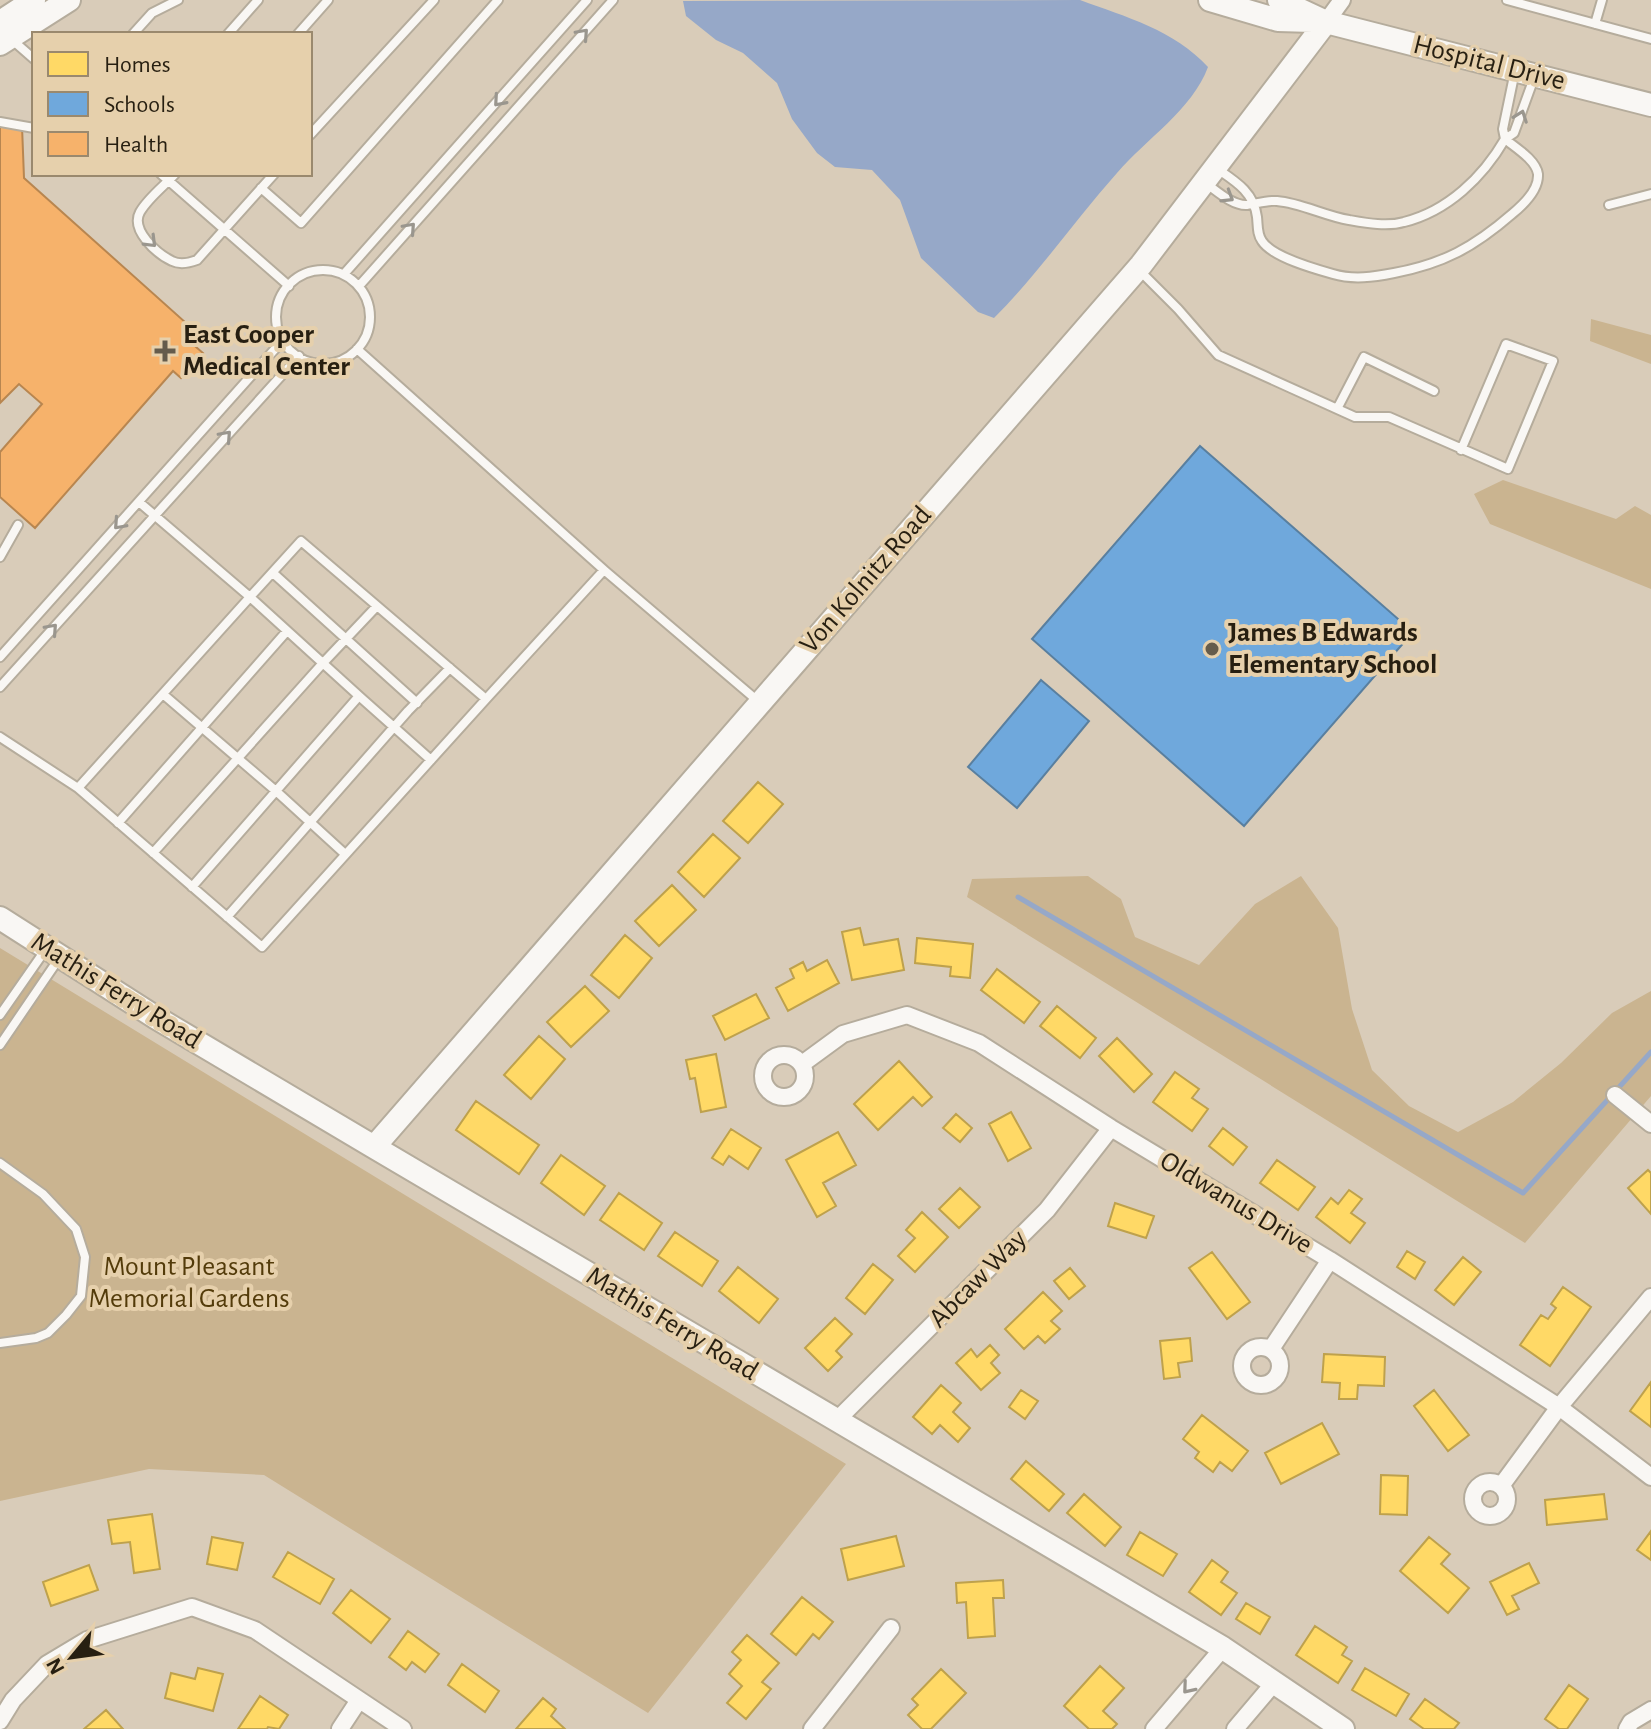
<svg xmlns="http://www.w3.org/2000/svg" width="1651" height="1729" font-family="'Alegreya Sans',sans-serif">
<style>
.green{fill:#cab490}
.water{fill:#96a8c8}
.homes{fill:#ffd966;stroke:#bea14c;stroke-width:2}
.schools{fill:#6fa8dc;stroke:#597f9f;stroke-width:2}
.health{fill:#f6b26b;stroke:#b88650;stroke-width:2}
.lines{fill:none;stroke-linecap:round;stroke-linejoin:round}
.stream{stroke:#96a8c8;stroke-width:5}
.lane-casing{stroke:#b5ac9c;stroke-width:12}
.street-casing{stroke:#b5ac9c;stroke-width:20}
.secondary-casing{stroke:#b5ac9c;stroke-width:26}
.lane{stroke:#f9f7f4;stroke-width:8}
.street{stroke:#f9f7f4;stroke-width:16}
.secondary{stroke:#f9f7f4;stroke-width:22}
.oneway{stroke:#9a968e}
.poi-dot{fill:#655c4c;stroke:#e6d0ac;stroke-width:3}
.labels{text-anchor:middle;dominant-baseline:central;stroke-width:8;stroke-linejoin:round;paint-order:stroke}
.street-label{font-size:28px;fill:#271f11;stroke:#e6d0ac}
.poi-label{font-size:28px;font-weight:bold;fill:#271f11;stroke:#e6d0ac;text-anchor:start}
.park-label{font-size:28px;fill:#533b0a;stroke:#e6d0ac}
</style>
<rect width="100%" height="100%" fill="#d9ccb9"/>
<path class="green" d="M1591 319 1651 335V364L1590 341Z
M1503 480 1616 519 1635 506 1651 515V589L1490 524 1474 494Z
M1088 876 1121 899 1135 937 1199 965 1255 904 1301 876 1338 928 1352 1009 1372 1070 1409 1106 1458 1132 1513 1102 1561 1063 1612 1013 1651 991V1096L1525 1243 967 897 972 879Z
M0 948 846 1464 648 1713 264 1475 149 1469 0 1501Z"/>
<path class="water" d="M1080 0C1126 17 1174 30 1208 67 1192 110 1146 139 1117 173 1075 220 1039 273 994 318L978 312 921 258 900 200 872 170 835 167 817 153 792 119 777 83 743 53 716 40 686 16 683 1Z"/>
<path class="homes" d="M758 782 783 804 748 843 723 821Z
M713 834 740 858 704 897 678 872Z
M672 885 696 910 659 946 635 921Z
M860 928 864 945 898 939 904 970 852 980 842 932Z
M625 935 652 958 619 998 591 975Z
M917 938 973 944 970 978 950 976 951 967 915 963Z
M827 960 839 983 788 1011 776 988 794 978 790 969 803 962 807 971Z
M997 969 1040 1002 1024 1023 981 990Z
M585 986 609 1011 571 1047 547 1022Z
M756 994 769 1018 725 1040 713 1016Z
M1057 1006 1096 1038 1080 1058 1040 1026Z
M539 1036 565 1059 531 1099 504 1075Z
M1117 1038 1152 1074 1134 1092 1099 1056Z
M716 1054 726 1107 701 1112 695 1078 690 1079 686 1060Z
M899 1061 932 1097 922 1106 913 1097 878 1130 854 1104Z
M1175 1072 1199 1089 1192 1098 1208 1109 1192 1131 1153 1102Z
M476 1101 539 1145 519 1174 456 1130Z
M1011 1112 1031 1148 1008 1161 989 1124Z
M956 1114 972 1128 960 1142 943 1128Z
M1223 1128 1247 1147 1233 1165 1209 1146Z
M731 1129 761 1148 748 1169 729 1156 723 1165 712 1158Z
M838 1132 856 1165 823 1183 836 1206 817 1217 786 1160Z
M561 1155 605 1186 584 1215 541 1183Z
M1277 1160 1315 1187 1298 1210 1260 1183Z
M1648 1170 1651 1173V1214L1628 1188Z
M960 1188 980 1207 959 1228 939 1209Z
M1349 1190 1362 1199 1351 1213 1365 1223 1350 1243 1316 1217 1331 1198 1338 1204Z
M619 1193 662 1223 644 1250 600 1220Z
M1115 1203 1154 1216 1146 1238 1108 1226Z
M922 1212 948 1237 915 1272 898 1256 915 1238 906 1230Z
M675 1232 718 1261 702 1286 658 1256Z
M1407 1251 1425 1262 1415 1279 1397 1267Z
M1212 1252 1250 1302 1227 1319 1189 1268Z
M1463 1257 1481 1272 1454 1305 1435 1290Z
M873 1264 893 1280 865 1314 846 1298Z
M738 1267 778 1299 759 1323 719 1291Z
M1070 1268 1085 1286 1069 1299 1054 1281Z
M1563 1287 1591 1307 1550 1366 1520 1345 1541 1315 1548 1319 1556 1308 1551 1304Z
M1043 1292 1062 1311 1051 1321 1060 1329 1045 1343 1038 1336 1024 1349 1005 1329Z
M835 1318 852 1334 836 1351 842 1357 828 1371 805 1348Z
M1190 1338 1192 1361 1178 1363 1180 1377 1164 1379 1160 1341Z
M990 1345 999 1355 991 1363 1000 1373 981 1390 956 1363 971 1349 977 1357Z
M1324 1354 1385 1357 1384 1386 1358 1385 1357 1399H1339L1340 1383 1322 1382Z
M1651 1382V1427L1630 1411Z
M941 1385 961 1403 953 1412 970 1428 958 1442 940 1425 932 1434 913 1417Z
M1021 1390 1038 1401 1025 1419 1009 1407Z
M1434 1390 1469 1435 1448 1451 1414 1406Z
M1202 1415 1248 1451 1232 1471 1220 1462 1213 1472 1195 1458 1199 1452 1183 1439Z
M1322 1423 1339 1454 1281 1484 1265 1453Z
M1026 1461 1064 1494 1049 1511 1011 1479Z
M1381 1475 1408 1476 1407 1515 1380 1514Z
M1084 1494 1121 1527 1105 1546 1067 1513Z
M1604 1494 1607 1519 1547 1525 1545 1500Z
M152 1514 160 1569 134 1573 130 1542 112 1544 108 1520Z
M1651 1531V1560L1637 1550Z
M1140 1532 1177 1554 1163 1576 1127 1555Z
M896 1536 904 1566 848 1580 841 1549Z
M212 1537 243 1543 237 1570 207 1564Z
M1429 1537 1450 1554 1441 1564 1469 1588 1448 1613 1400 1571Z
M288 1552 334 1579 320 1604 273 1577Z
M1212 1560 1228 1572 1221 1582 1237 1593 1221 1615 1189 1592Z
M1529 1563 1539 1583 1512 1596 1519 1609 1507 1615 1490 1582Z
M89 1565 98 1590 51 1606 43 1582Z
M1003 1580 1004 1598H993L995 1636 968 1638 966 1602 957 1603 956 1583Z
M351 1590 390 1619 371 1643 333 1613Z
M802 1597 833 1622 819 1639 813 1634 796 1655 771 1634Z
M1246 1603 1270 1617 1260 1634 1236 1619Z
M1315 1626 1347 1647 1342 1655 1352 1661 1338 1683 1296 1655Z
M408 1631 439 1654 425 1672 412 1662 406 1670 389 1657Z
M747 1635 779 1663 762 1682 771 1689 746 1719 727 1703 742 1686 729 1674 741 1660 732 1652Z
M462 1664 499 1691 485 1712 448 1685Z
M1100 1666 1124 1688 1103 1711 1117 1724 1112 1729H1089L1064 1706Z
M198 1668 223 1674 213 1711 165 1698 171 1673 195 1679Z
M1365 1668 1409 1694 1396 1716 1352 1690Z
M941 1669 966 1693 931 1729H922L908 1715 918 1705 912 1699Z
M1569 1685 1588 1699 1567 1729H1559L1545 1719Z
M260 1696 288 1715 279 1729 268 1727 267 1729H238Z
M543 1698 556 1709 551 1716 565 1729H516Z
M1425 1699 1459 1723 1454 1729H1424L1410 1719Z
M106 1710 123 1729H84Z"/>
<path class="schools" d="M1200 446 1413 632 1244 826 1032 639Z
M1041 680 1089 721 1017 808 968 767Z"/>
<path class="health" d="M22 126 24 178 195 331 188 340 203 353 181 378 173 371 35 528 0 497V452L42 404 19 384 0 403V127Z"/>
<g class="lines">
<path class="stream" d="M1018 897 1523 1193 1651 1052"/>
<g class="lane-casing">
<path id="lane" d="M1507 0 1651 39
M1595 24 1602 0
M133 34 152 13 178 0
M228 34 258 0
M298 34 328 0
M10 38 34 59
M1515 71 1503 129 1505 139 1514 133 1534 78
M0 122 34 128
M310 135 434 0
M161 174 289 286
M175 174C164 186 148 198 140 212 130 230 157 254 172 261 180 265 189 263 197 260L274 174
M1204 182C1216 190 1232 206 1247 205 1256 204 1267 200 1277 201 1301 203 1325 216 1349 220 1366 223 1387 227 1404 222 1448 211 1483 177 1505 139 1516 148 1536 160 1538 174 1539 190 1523 205 1512 214 1474 247 1443 264 1394 273 1374 277 1353 280 1333 274 1315 269 1272 257 1262 241 1257 234 1258 226 1257 217 1254 192 1235 181 1216 168
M261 188 301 223 498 0
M1609 205 1651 194
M1138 269 1178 309 1218 355 1355 417H1389L1508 469 1553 361 1506 344 1461 450
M276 317a47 47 0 1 1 94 0a47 47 0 1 1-94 0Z
M344 274 587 0
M359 286 613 0
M357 349 604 570 486 699
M1337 409 1364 357 1434 391
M139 502 250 597 301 541 486 699 262 947C200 894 139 841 78 788L250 597 359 696 192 887
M0 557 18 525
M604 570 759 702
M273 573 417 703
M0 657 283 340
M0 687 299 356
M164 695 276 791 345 854
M359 696 431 760
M0 737 78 788
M118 823 287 631
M153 853 323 663 377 606
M227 917 408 711 450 668
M0 1015 46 949
M0 1045 60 957
M0 1163 43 1194 76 1229 85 1257 81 1296 66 1315 48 1333 36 1338 0 1343"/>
</g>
<g class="street-casing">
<path id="street" d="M1326 22 1342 0
M763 1076a21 21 0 1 1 42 0a21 21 0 1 1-42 0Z
M802 1064 843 1034 907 1015 979 1043 1111 1128 1330 1260 1559 1407 1651 1477
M1615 1095 1651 1124
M1242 1366a19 19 0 1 1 38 0a19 19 0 1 1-38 0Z
M1271 1349 1330 1260
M836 1421 1047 1210 1111 1128
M1473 1499a17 17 0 1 1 34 0a17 17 0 1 1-34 0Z
M1501 1486 1559 1407 1651 1297
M0 1721 13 1700 47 1664 87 1640 192 1607 255 1630 403 1729
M340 1729 359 1700
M812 1729 891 1628
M1154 1729 1223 1648
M1235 1729 1274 1683
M1627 1729 1631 1722 1651 1710"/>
</g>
<g class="secondary-casing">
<path id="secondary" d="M1210 0 1278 20 1313 21
M1279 0 1326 22 1651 105
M0 22 34 0
M0 44 69 0
M0 918 155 1017 374 1147 1223 1648 1343 1729
M374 1147 1141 265 1326 22"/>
</g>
<use href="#lane" class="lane"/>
<use href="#street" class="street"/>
<use href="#secondary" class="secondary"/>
</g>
<defs><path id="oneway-chevron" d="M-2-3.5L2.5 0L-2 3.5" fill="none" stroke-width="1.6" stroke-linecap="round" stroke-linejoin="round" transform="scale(2)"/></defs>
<g class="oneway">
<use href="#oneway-chevron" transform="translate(583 34) rotate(-48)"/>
<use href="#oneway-chevron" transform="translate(499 101) rotate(131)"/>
<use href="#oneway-chevron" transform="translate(1521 116) rotate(-70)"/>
<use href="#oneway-chevron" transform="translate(1228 197) rotate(32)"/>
<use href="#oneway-chevron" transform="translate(410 228) rotate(-48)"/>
<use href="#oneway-chevron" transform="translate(151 242) rotate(45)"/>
<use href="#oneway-chevron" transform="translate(226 436) rotate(-48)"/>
<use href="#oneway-chevron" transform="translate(119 524) rotate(132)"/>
<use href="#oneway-chevron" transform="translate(52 629) rotate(-48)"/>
<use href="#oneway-chevron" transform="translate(1188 1688) rotate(130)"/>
</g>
<g class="poi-dot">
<path d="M161 339h8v8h8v8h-8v8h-8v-8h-8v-8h8z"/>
<circle cx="1212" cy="649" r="8"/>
</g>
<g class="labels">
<g class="street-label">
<text transform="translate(1489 63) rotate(14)">Hospital Drive</text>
<text transform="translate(866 580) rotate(-49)">Von Kolnitz Road</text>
<text transform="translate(116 991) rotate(32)">Mathis Ferry Road</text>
<text transform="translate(1236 1203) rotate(31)">Oldwanus Drive</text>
<text transform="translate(978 1279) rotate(-45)">Abcaw Way</text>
<text transform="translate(672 1324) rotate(31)">Mathis Ferry Road</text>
</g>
<g class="poi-label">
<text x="183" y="335">East Cooper<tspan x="183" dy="32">Medical Center</tspan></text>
<text x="1228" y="633">James B Edwards<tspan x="1228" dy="32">Elementary School</tspan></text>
</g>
<g class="park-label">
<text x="189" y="1267">Mount Pleasant<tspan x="189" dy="32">Memorial Gardens</tspan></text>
</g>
</g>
<rect x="32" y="32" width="280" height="144" fill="#e6d0ac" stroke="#9a896e" stroke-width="2"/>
<rect x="48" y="52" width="40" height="24" fill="#ffd966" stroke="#9a896e" stroke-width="2"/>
<text x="104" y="72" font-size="24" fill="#271f11">Homes</text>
<rect x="48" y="92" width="40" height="24" fill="#6fa8dc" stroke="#9a896e" stroke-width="2"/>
<text x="104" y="112" font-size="24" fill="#271f11">Schools</text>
<rect x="48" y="132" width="40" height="24" fill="#f6b26b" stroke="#9a896e" stroke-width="2"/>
<text x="104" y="152" font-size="24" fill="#271f11">Health</text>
<g transform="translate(72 1657) rotate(241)" stroke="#e6d0ac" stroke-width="6" paint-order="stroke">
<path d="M0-6L14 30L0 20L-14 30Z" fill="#271f11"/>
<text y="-12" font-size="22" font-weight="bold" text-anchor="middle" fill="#271f11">N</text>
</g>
</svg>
